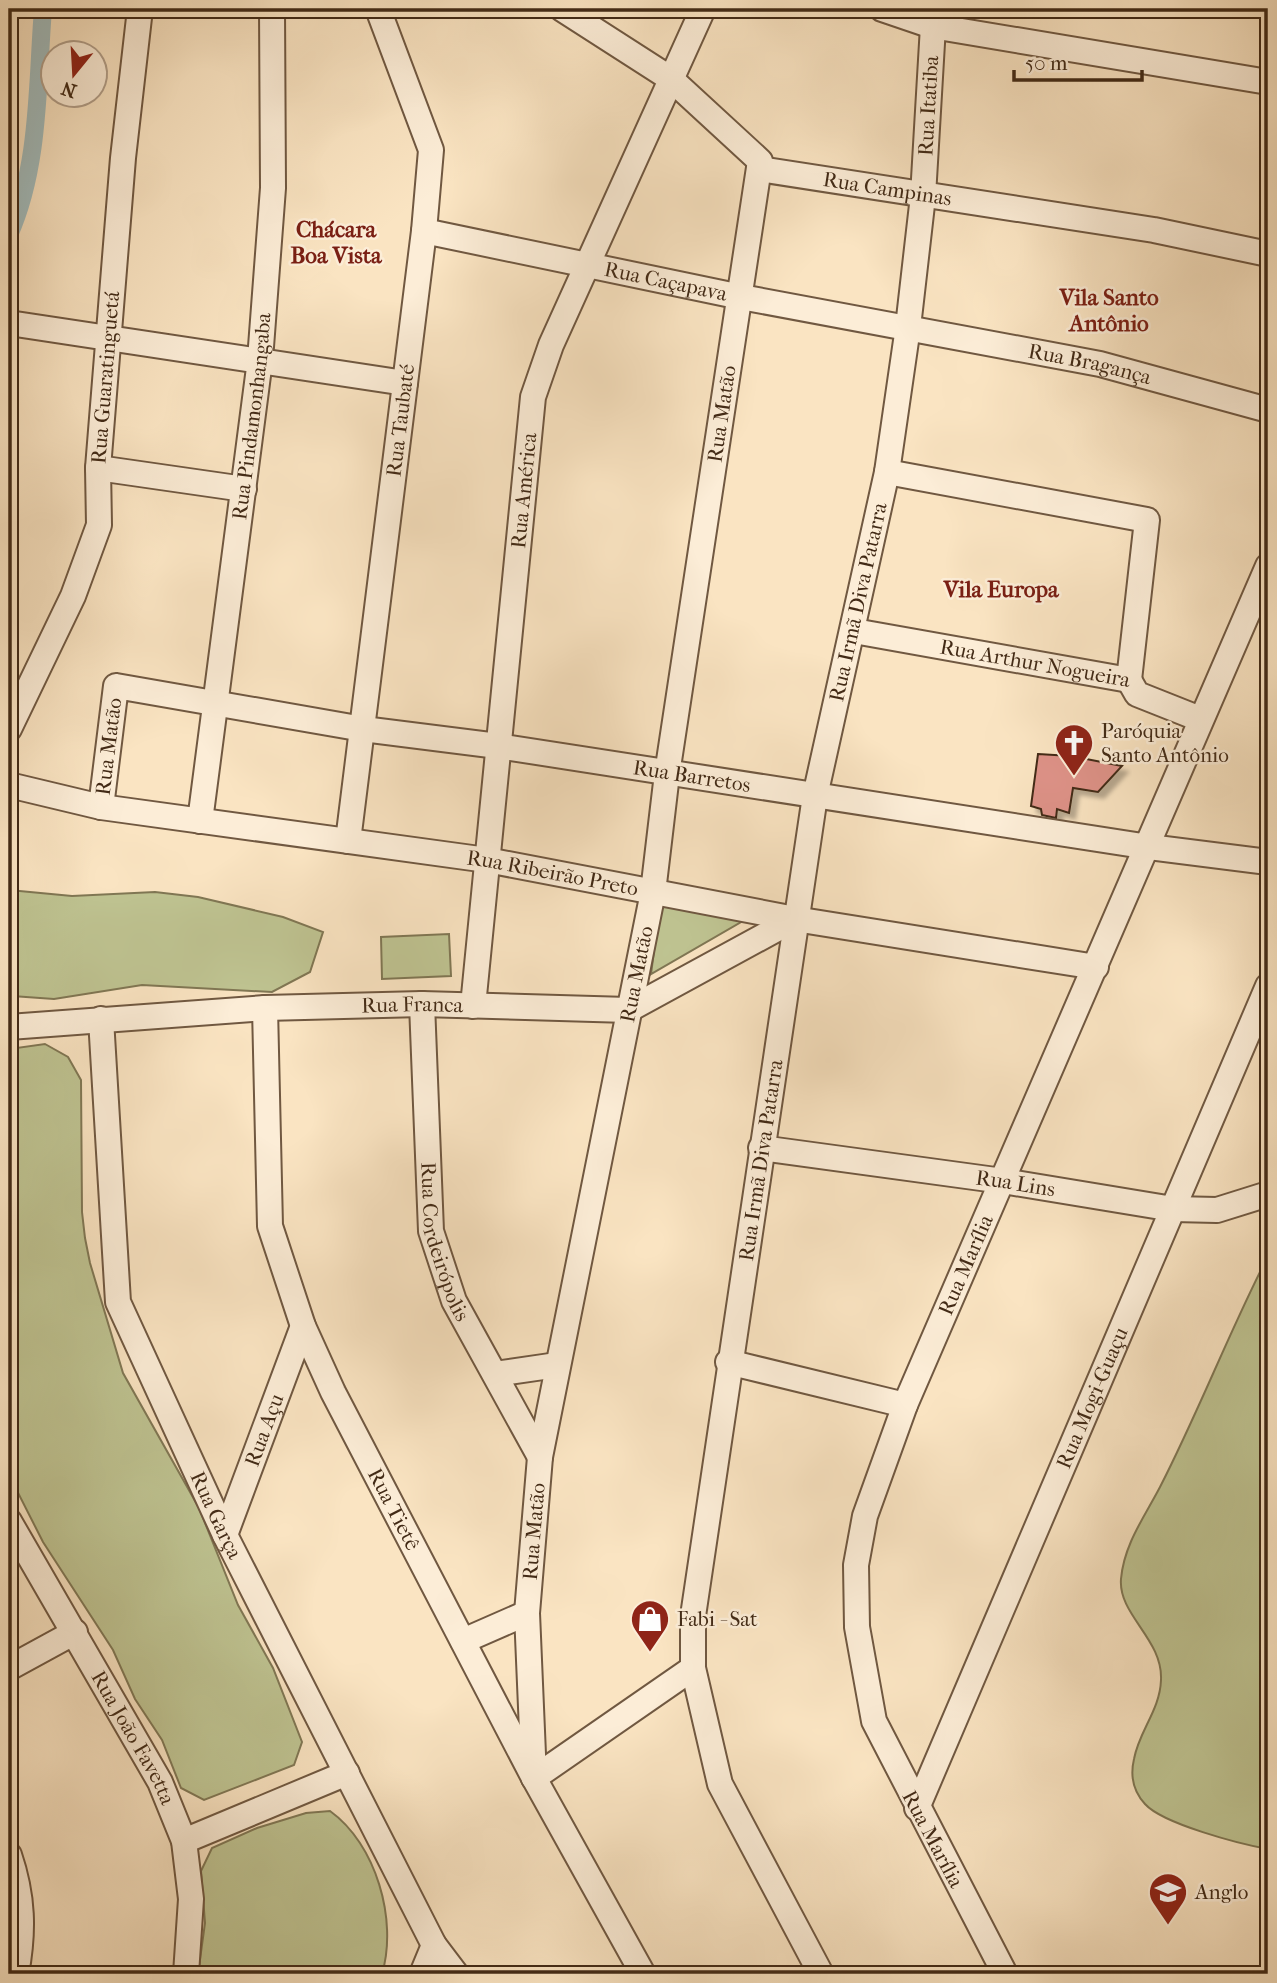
<svg xmlns="http://www.w3.org/2000/svg" width="1277" height="1983" font-family="'IM FELL French Canon',serif">
<style>
.green{fill:#bfc492;stroke:#807754;stroke-width:2}
.lines{fill:none;stroke-linecap:round;stroke-linejoin:round}
.canal{stroke:#a2bcbd;stroke-width:18}
.building{fill:#de9288;stroke:#422a16;stroke-width:2;filter:url(#shadow)}
.minor-casing{stroke:#705841;stroke-width:28}
.minor{stroke:#fcedd7;stroke-width:24}
.labels{text-anchor:middle;dominant-baseline:central;stroke-width:5;stroke-linejoin:round;paint-order:stroke}
.street-label{font-size:21px;fill:#422a16;stroke:#fcedd7}
.poi-label{font-size:21px;fill:#422a16;stroke:#fcedd7;text-anchor:start}
.neighbourhood-label{font-size:23px;font-weight:bold;fill:#7a1f14;stroke:#fcedd7}
</style>
<defs>
<filter id="shadow"><feDropShadow dx="6" dy="6" stdDeviation="2" flood-color="#0004"/></filter>
</defs>
<rect width="100%" height="100%" fill="#fae4c2"/>
<filter id="stains"><feTurbulence type="fractalNoise" baseFrequency=".00286" numOctaves="4"/><feColorMatrix values="0 0 0 0 .2 0 0 0 0 .09 0 0 0 0 .02 0 0 0 .5 -.17"/></filter>
<radialGradient id="worn" r=".72"><stop offset=".6" stop-color="#630" stop-opacity="0"/><stop offset="1" stop-color="#630" stop-opacity=".3"/></radialGradient>
<path class="green" d="M9 890 72 896 155 892 198 897 283 917 323 932 310 972 272 992 142 985 54 999 12 996 9 995Z
M660 904 748 918 651 974Z
M449 934 451 976 382 979 381 937Z
M45 1044 68 1057 81 1080 82 1212 85 1238 90 1263 123 1373 199 1508 238 1605 273 1668 302 1742 294 1765 204 1800 181 1788 162 1740 135 1699 113 1650 43 1542 9 1475V1049Z
M1268 1256V1849C1240 1844 1163 1824 1145 1804 1133 1791 1130 1776 1134 1759 1139 1731 1160 1710 1161 1680 1163 1639 1118 1615 1121 1579 1124 1544 1145 1516 1160 1487 1199 1411 1229 1332 1268 1256Z
M330 1811C376 1844 398 1920 382 1974H198L205 1923 201 1871 212 1848 257 1828 306 1813Z"/>
<g class="lines">
<path class="canal" d="M9 235C40 166 37 83 43 9"/>
</g>
<path class="building" d="M1038 754 1071 756 1122 766 1098 792 1073 788 1069 813 1057 809 1056 818 1042 815 1041 809 1031 806Z"/>
<g class="lines">
<g class="minor-casing">
<g id="minor">
<path d="M882 9 932 26 1268 82"/>
<path id="s1" d="M759 169 1154 230 1268 254"/>
<path id="s2" d="M424 231 741 297 1100 364 1268 410"/>
<path d="M9 323 405 383"/>
<path d="M98 468 244 489"/>
<path d="M887 472 1147 520 1129 680"/>
<path id="s3" d="M854 631 1129 680"/>
<path d="M1129 680 1137 694 1200 719"/>
<path id="s4" d="M9 729 73 596 99 525 98 468 123 158 140 9"/>
<path id="s5" d="M9 785 101 807 487 860 795 919 1096 967"/>
<path id="s6" d="M101 807 116 686 363 729 498 746 1149 847 1268 862"/>
<path id="s7" d="M200 821 260 360 273 188 272 9"/>
<path id="s8" d="M348 841 424 231 431 150 378 9"/>
<path id="s9" d="M422 1004 431 1231 454 1301 540 1457"/>
<path id="s10" d="M473 1006 533 397 551 345 703 9"/>
<path id="s11" d="M265 1008 270 1226 303 1326 333 1392 534 1778 643 1974"/>
<path id="s12" d="M101 1019 118 1302 225 1535 434 1945 456 1974"/>
<path id="s13" d="M9 1027 265 1008 422 1004 628 1010 795 919"/>
<path id="s14" d="M761 1148 1003 1181 1173 1209 1217 1210 1268 1194"/>
<path d="M728 1362 905 1405"/>
<path d="M495 1374 557 1365"/>
<path id="s15" d="M9 1521 160 1782 184 1841 191 1899 186 1974"/>
<path id="s16" d="M225 1535 303 1326"/>
<path d="M463 1641 527 1613"/>
<path d="M9 1668 75 1632"/>
<path id="s17" d="M534 1778 527 1613 540 1457 653 892 667 774 760 161 671 79 562 9"/>
<path d="M534 1778 693 1668"/>
<path id="s18" d="M917 1808 1268 986"/>
<path d="M184 1841 347 1773"/>
<path d="M9 1855C23 1896 24 1931 16 1974"/>
<path d="M422 1974 434 1945"/>
<path id="s19" d="M821 1974 720 1784 693 1668V1616L815 796 887 472 908 327 923 196 934 9"/>
<path id="s20" d="M1005 1974 874 1721 857 1627 856 1565 865 1516 905 1405 1268 566"/>
</g>
</g>
<use href="#minor" class="minor"/>
</g>
<defs>
<g id="church-pin" transform="scale(2.0125)"><path d="M0 17L-7.5 6A9.5 9.5 0 1 1 7.5 6Z" fill="#8f2418" stroke="#fcedd7"/><path d="M-1.2-6h2.4v3.5h3.3v2.4h-3.3V6h-2.4V-.1h-3.3v-2.4h3.3Z" fill="#fff"/></g>
<g id="shop-pin" transform="scale(2.0125)"><path d="M0 17L-7.5 6A9.5 9.5 0 1 1 7.5 6Z" fill="#8f2418" stroke="#fcedd7"/><path d="M-5-2.5h2.3a2.7 3.5 0 0 1 5.4 0H5L5.5 6h-11ZM-1.5-2.5h3a1.5 2.3 0 0 0-3 0Z" fill="#fff"/></g>
<g id="school-pin" transform="scale(2.0125)"><path d="M0 17L-7.5 6A9.5 9.5 0 1 1 7.5 6Z" fill="#8f2418" stroke="#fcedd7"/><path d="M0-5L7-2L0 1L-7-2ZM-4 1L0 2.5L4 1V4Q0 6-4 4Z" fill="#fff"/></g>
</defs>
<g fill-rule="evenodd">
<use href="#church-pin" x="1074" y="743"/>
<use href="#shop-pin" x="650" y="1619"/>
<use href="#school-pin" x="1168" y="1892"/>
</g>
<g class="labels">
<g class="street-label">
<text stroke="none"><textPath href="#s19" startOffset="1916">Rua Itatiba</textPath></text>
<text stroke="none"><textPath href="#s1" startOffset="130">Rua Campinas</textPath></text>
<text stroke="none"><textPath href="#s2" startOffset="247">Rua Caçapava</textPath></text>
<text stroke="none"><textPath href="#s2" startOffset="679">Rua Bragança</textPath></text>
<text stroke="none"><textPath href="#s4" startOffset="371">Rua Guaratinguetá</textPath></text>
<text stroke="none"><textPath href="#s17" startOffset="1381">Rua Matão</textPath></text>
<text stroke="none"><textPath href="#s7" startOffset="408">Rua Pindamonhangaba</textPath></text>
<text stroke="none"><textPath href="#s8" startOffset="424">Rua Taubaté</textPath></text>
<text stroke="none"><textPath href="#s10" startOffset="518">Rua América</textPath></text>
<text stroke="none"><textPath href="#s19" startOffset="1414">Rua Irmã Diva Patarra</textPath></text>
<text stroke="none"><textPath href="#s3" startOffset="184">Rua Arthur Nogueira</textPath></text>
<text stroke="none"><textPath href="#s6" startOffset="61">Rua Matão</textPath></text>
<text stroke="none"><textPath href="#s6" startOffset="705">Rua Barretos</textPath></text>
<text stroke="none"><textPath href="#s5" startOffset="551">Rua Ribeirão Preto</textPath></text>
<text stroke="none"><textPath href="#s17" startOffset="814">Rua Matão</textPath></text>
<text stroke="none"><textPath href="#s13" startOffset="404">Rua Franca</textPath></text>
<text stroke="none"><textPath href="#s19" startOffset="847">Rua Irmã Diva Patarra</textPath></text>
<text stroke="none"><textPath href="#s14" startOffset="257">Rua Lins</textPath></text>
<text stroke="none"><textPath href="#s9" startOffset="240">Rua Cordeirópolis</textPath></text>
<text stroke="none"><textPath href="#s20" startOffset="763">Rua Marília</textPath></text>
<text stroke="none"><textPath href="#s18" startOffset="446">Rua Mogi-Guaçu</textPath></text>
<text stroke="none"><textPath href="#s16" startOffset="112">Rua Açu</textPath></text>
<text stroke="none"><textPath href="#s11" startOffset="528">Rua Tietê</textPath></text>
<text stroke="none"><textPath href="#s12" startOffset="518">Rua Garça</textPath></text>
<text stroke="none"><textPath href="#s17" startOffset="247">Rua Matão</textPath></text>
<text stroke="none"><textPath href="#s15" startOffset="250">Rua João Favetta</textPath></text>
<text transform="translate(933 1839) rotate(62)">Rua Marília</text>
</g>
<g class="poi-label">
<text x="1101" y="731">Paróquia<tspan x="1101" dy="24">Santo Antônio</tspan></text>
<text x="677" y="1619">Fabi - Sat</text>
<text x="1195" y="1892">Anglo</text>
</g>
<g class="neighbourhood-label">
<text x="336" y="229">Chácara<tspan x="336" dy="26">Boa Vista</tspan></text>
<text x="1109" y="297">Vila Santo<tspan x="1109" dy="26">Antônio</tspan></text>
<text x="1001" y="589">Vila Europa</text>
</g>
</g>
<rect width="1277" height="1983" fill="none" stroke="#fae4c2" stroke-width="35"/>
<rect x="10" y="10" width="1256" height="1962" fill="none" stroke="#422a16" stroke-width="3.5"/>
<rect x="18" y="18" width="1242" height="1948" fill="none" stroke="#422a16" stroke-width="2"/>
<g transform="translate(74 74) rotate(198)"><circle r="33" fill="#fcedd7" stroke="#b29f8a" stroke-width="2"/>
<path d="M0-5L12 26L0 18L-12 26Z" fill="#8f2418"/>
<text y="-10" font-size="19" font-weight="bold" text-anchor="middle" fill="#422a16">N</text>
</g>
<path d="M1014 70v10h128v-10" fill="none" stroke="#422a16" stroke-width="3.5"/>
<text x="1025" y="70" font-size="21" fill="#422a16" stroke="#fcedd7" stroke-width="5" paint-order="stroke">50 m</text>
<rect width="100%" height="100%" filter="url(#stains)"/>
<rect width="100%" height="100%" fill="url(#worn)"/>
</svg>
